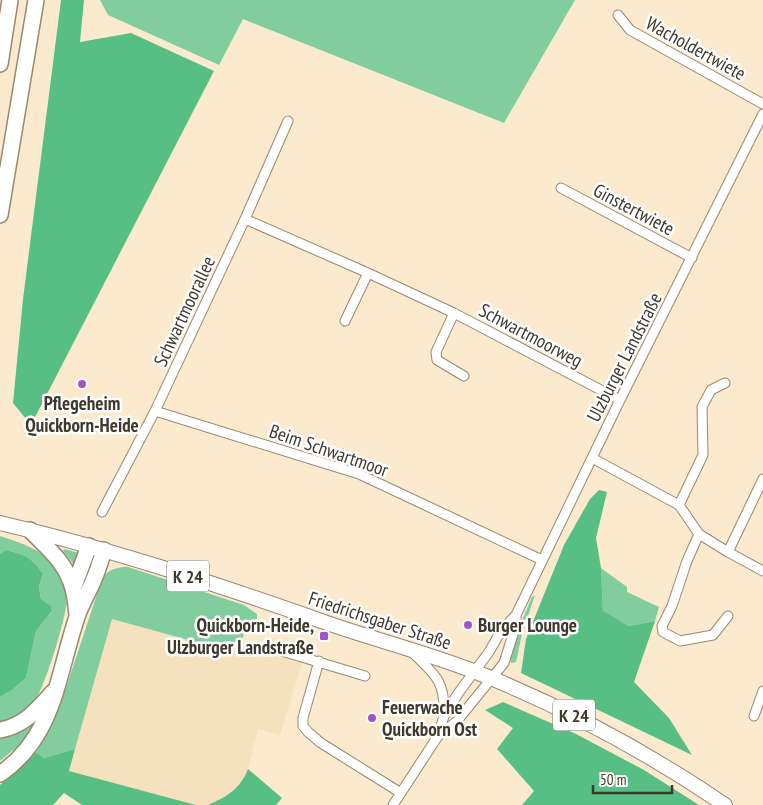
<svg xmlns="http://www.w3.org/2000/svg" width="763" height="805" font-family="'PT Sans Narrow',sans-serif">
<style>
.built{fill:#f6e1be}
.green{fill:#81cd9e}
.forest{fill:#58bf84}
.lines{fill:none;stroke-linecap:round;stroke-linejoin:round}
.street-casing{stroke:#98886f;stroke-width:11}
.primary-casing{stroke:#98886f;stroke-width:16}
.highway-casing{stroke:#98886f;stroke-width:18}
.street{stroke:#fff;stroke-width:9}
.primary{stroke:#fff;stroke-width:14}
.highway{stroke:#fff;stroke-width:15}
.poi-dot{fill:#a254c5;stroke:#fff;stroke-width:2}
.labels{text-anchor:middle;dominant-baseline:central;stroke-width:5;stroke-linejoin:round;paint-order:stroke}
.shield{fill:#fff;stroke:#78746c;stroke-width:1}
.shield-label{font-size:18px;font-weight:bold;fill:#3e382d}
.street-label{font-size:19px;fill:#3e382d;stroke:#fff}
.poi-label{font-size:19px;font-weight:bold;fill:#3e382d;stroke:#fff;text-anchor:start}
</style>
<rect width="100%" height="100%" fill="#fbeace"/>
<path class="built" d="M112 618 225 650 227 641 302 663 280 735 258 729 248 769 243 781 223 799 208 805H196L69 771Z"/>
<path class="green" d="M100 0H575L504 123 243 19 219 65 108 15Z
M0 536C19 542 48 552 59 569 64 576 67 590 67 599 66 619 45 688 33 704 25 713 11 721 0 723V697L12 690 26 678 36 631 52 611 51 606 41 599 39 586 43 574C32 557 25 555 6 550L0 554Z
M64 549 79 553 75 566 63 551Z
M128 567 244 605 257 614V622L246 625 241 645 227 641 225 650 112 619 75 749 44 758 36 752 59 709 102 579C108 569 117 567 128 567Z
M601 568 627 587V592L659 607 655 621 629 626 603 612Z
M535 595 522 634 516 662 511 663C509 647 524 617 530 601L532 597Z
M45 710 30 736 0 761V739L27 726Z"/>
<path class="forest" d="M61 0H84L80 42 131 33 214 71 31 425 13 403 23 299Z
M599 490 607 492 596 538 601 568 603 611 629 626 655 621 634 682 669 718 692 755 521 673 526 639 564 545 590 499Z
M6 550C25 555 32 557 43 574L39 586 41 599 51 606 52 611 36 631 26 678 12 690 0 697V554Z
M503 702 576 734 644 770 699 805H522L534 791 497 749 513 728 485 710Z
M75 749 69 771 196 805H206H82L64 793 53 805H0V785L36 752 44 758Z
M248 769 282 798 276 805H208C228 796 240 789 248 769Z"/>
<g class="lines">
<g class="street-casing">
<path id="street" d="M618 15 630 30 763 104
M561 188 692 258
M245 219 368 273 454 313 620 400
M454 313 436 352 437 360 464 376
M345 321 368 273
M155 411 359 474 542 560
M592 458 679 505 699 534 728 552 763 571
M679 505 703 455 702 407 711 390 725 383
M102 512 155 411 245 219 288 121
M699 534 687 561 672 606 662 626 663 632 680 641 713 635 728 616
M728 552 763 479
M275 649 365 676
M411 651C433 673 445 679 444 713
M319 661 303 718V726L308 732 321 743 401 793
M754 716 763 691
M438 736 457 721 504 663 516 625V615
M393 805 438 736 444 716 459 692 489 652 501 631 516 615 620 400 763 114"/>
</g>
<g class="primary-casing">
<path id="primary" d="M0 523C111 549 219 585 327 623 376 640 427 653 476 672 564 707 647 752 725 805"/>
</g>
<g class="highway-casing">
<path id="highway" d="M0 64 10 0
M0 215 36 0
M30 530C44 545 63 560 70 580 75 591 76 603 77 615
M73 589 89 546
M0 730C24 726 38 709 53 692
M0 774C55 736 57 676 77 617 81 604 89 592 94 579 98 570 101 560 104 550"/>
</g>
<use href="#street" class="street"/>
<use href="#primary" class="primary"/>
<use href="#highway" class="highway"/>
</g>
<g class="poi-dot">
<circle cx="82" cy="384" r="5"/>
<circle cx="468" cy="625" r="5"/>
<rect x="319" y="631" width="10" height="10" rx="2.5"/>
<circle cx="372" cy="718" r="5"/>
</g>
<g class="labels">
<g class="shield">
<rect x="167" y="560.5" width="42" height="31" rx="4"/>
<rect x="553" y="699.5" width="42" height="31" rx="4"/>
</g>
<g class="shield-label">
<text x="188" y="576">K 24</text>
<text x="574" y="715">K 24</text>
</g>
<g class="street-label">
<text transform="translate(696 48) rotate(29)">Wacholdertwiete</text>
<text transform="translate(634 209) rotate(28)">Ginstertwiete</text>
<text transform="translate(184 311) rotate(-65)">Schwartmoorallee</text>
<text transform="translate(531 335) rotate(28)">Schwartmoorweg</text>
<text transform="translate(624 357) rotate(-63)">Ulzburger Landstraße</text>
<text transform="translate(329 450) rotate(19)">Beim Schwartmoor</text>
<text transform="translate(380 620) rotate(18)">Friedrichsgaber Straße</text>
</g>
<g class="poi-label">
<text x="82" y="403" text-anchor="middle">Pflegeheim<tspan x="82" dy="22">Quickborn-Heide</tspan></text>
<text x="314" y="625" text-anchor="end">Quickborn-Heide,<tspan x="314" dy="22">Ulzburger Landstraße</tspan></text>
<text x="478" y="625">Burger Lounge</text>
<text x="382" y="707">Feuerwache<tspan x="382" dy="22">Quickborn Ost</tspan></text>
</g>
</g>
<path d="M593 785v8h79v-8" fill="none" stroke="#3e382d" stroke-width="2.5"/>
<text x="600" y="785" font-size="15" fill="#3e382d" stroke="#ffffff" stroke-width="4" paint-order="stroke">50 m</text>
</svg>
